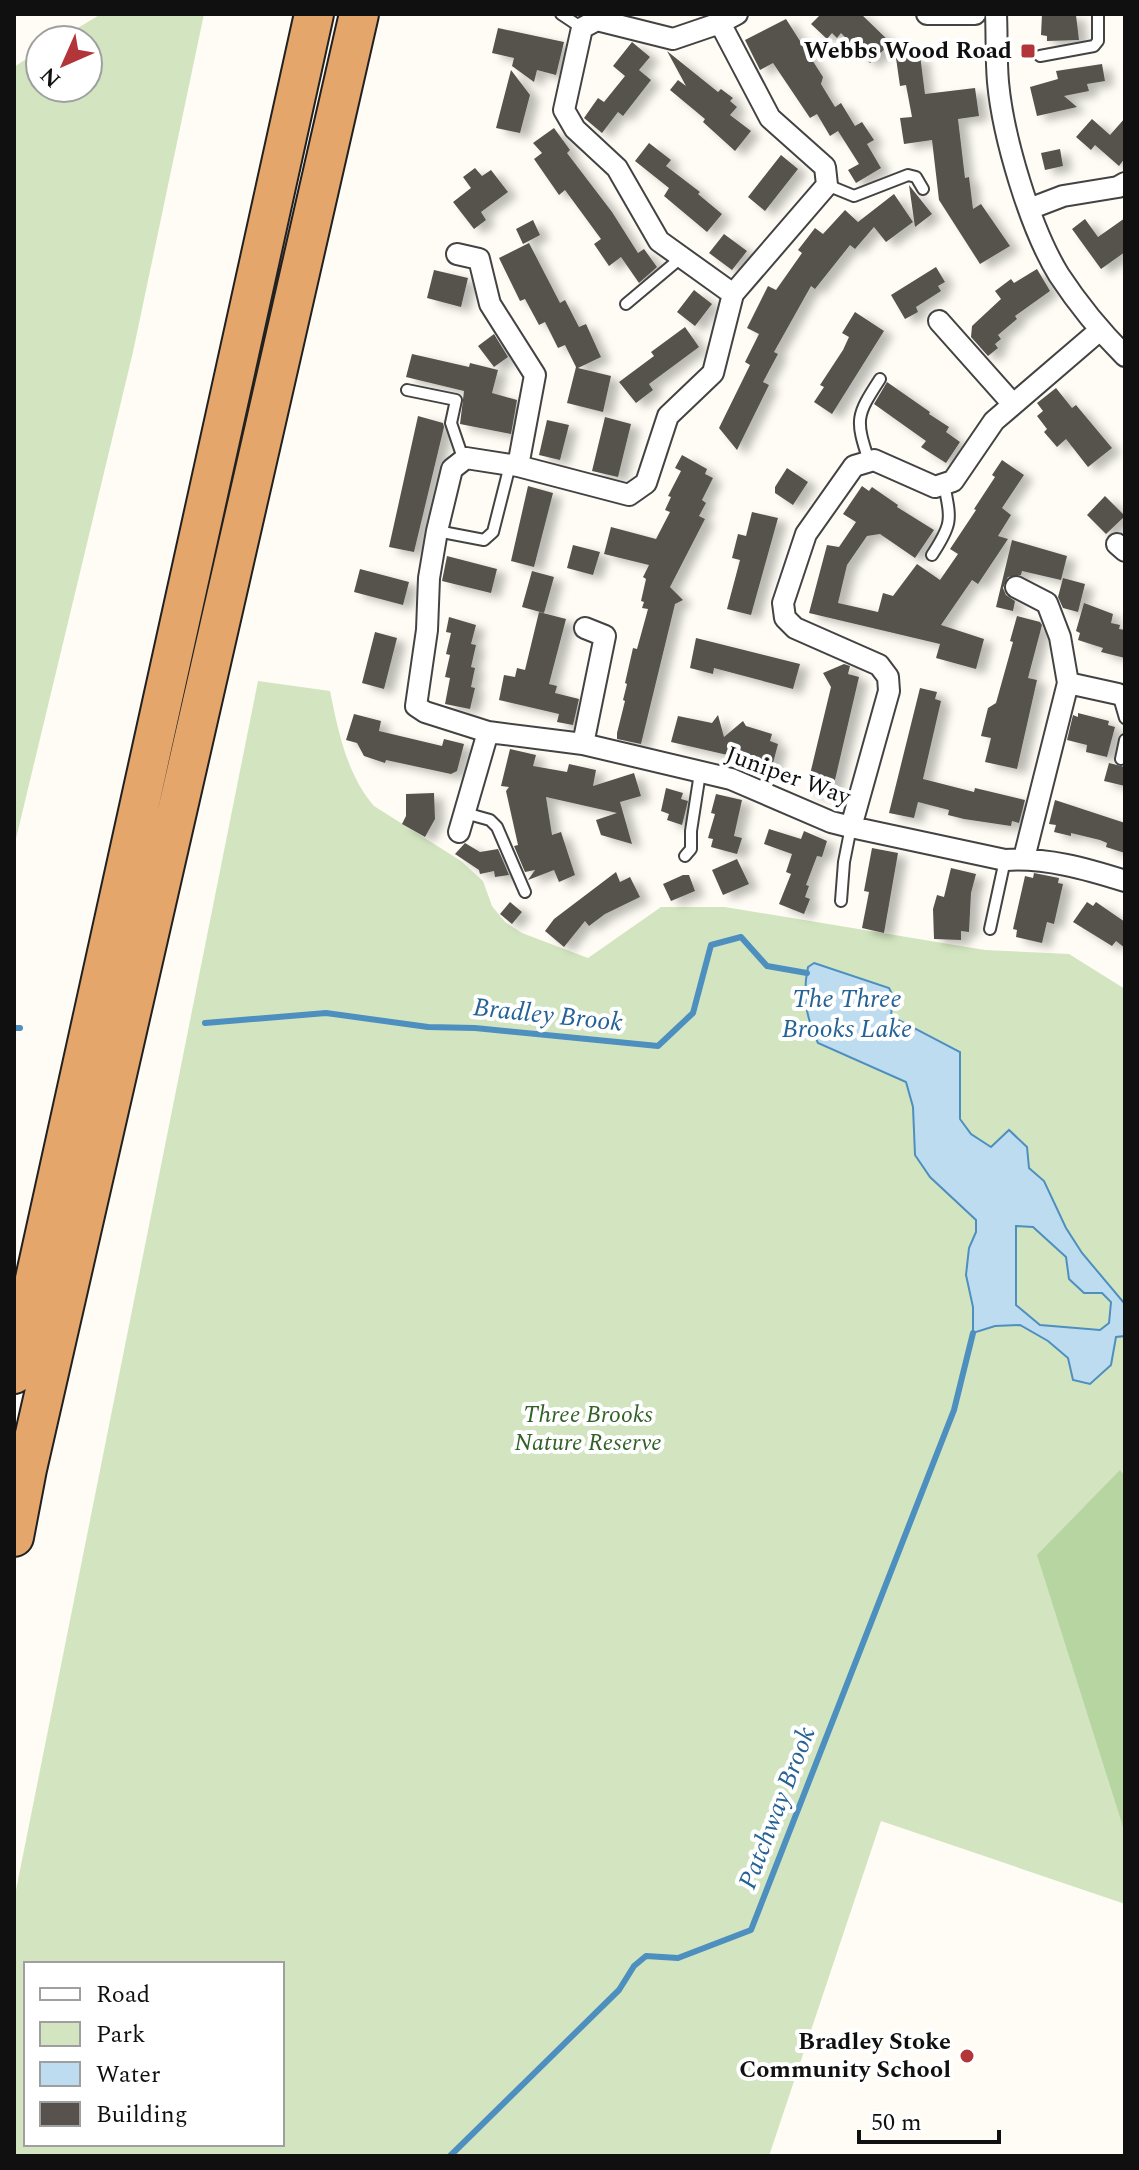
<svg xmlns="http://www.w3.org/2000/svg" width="1139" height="2170" font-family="Spectral,serif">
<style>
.green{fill:#d3e5c0;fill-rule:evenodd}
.forest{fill:#b7d5a1}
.water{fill:#bedcf0;stroke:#4d8fbf;stroke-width:2;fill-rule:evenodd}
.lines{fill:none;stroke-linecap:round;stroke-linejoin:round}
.stream{stroke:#4d8fbf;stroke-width:6}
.building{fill:#57524d;filter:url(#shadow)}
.service-casing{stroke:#434343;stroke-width:14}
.minor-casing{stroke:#434343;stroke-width:24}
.motorway-casing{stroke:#212121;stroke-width:42}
.service{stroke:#fff;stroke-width:10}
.minor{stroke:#fff;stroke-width:20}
.motorway{stroke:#e4a66b;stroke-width:38}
.poi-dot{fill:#b23639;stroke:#fff;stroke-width:3}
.labels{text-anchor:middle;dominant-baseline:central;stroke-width:8;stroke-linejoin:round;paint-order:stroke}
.poi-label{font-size:24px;font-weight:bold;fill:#101010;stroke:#fff;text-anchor:end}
.street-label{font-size:24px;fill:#101010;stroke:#fff}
.park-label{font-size:24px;font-style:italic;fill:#316126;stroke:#fff}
.water-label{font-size:26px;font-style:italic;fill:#266295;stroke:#fff}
</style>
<defs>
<filter id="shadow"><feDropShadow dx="9" dy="5" stdDeviation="4" flood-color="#0004"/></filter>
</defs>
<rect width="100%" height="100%" fill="#fefcf4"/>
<path class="green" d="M101 14H204L133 352 14 847V67L40 50V88H88V40H58Z
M258 681 330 691C338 731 347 775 374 806L461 861 483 881 492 906 505 922 522 933 588 958 661 907H725L985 950 1069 954 1125 989V1904L881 1821 769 2156H14V1900ZM26 1964H282V2144H26Z"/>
<path class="forest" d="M1120 1470 1125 1477V1833L1037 1555Z"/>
<path class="water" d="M814 963 889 988 893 996 891 1016 960 1052V1119L971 1134 991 1147 1009 1130 1027 1147 1029 1168 1044 1181 1066 1228 1082 1253 1125 1304V1336L1116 1337 1111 1365 1090 1384 1073 1380 1068 1358 1048 1341 1020 1325 995 1326 973 1333V1307L966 1275 969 1248 976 1232V1220L930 1177 915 1155 913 1107 906 1082 818 1043C806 1017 802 996 808 967ZM1016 1226 1033 1227 1066 1257 1069 1279 1084 1293H1102L1111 1302 1109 1323 1100 1330 1040 1325 1016 1305Z"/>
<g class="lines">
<path class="stream" d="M205 1023 326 1013 428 1027 475 1028 658 1046 693 1013 711 945 741 937 767 966 807 973
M14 1028H20
M450 2156 619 1990 634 1966 646 1956 678 1958 751 1930 954 1410 973 1333"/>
</g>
<path class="building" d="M821 14H861L891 43 870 63 841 33 837 38 832 33 827 39 811 24Z
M1042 14 1076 15 1079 40 1047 41V36L1041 35Z
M786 19 823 77 821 84 835 107 841 103 855 126 862 122 874 140 867 144 881 168 856 183 848 170 859 164 838 131 830 136 817 114 810 118 773 63 760 70 745 40Z
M498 28 564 42 556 75 537 70 534 82 512 66 514 58 492 53Z
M632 42 650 57 639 70 651 80 623 116 618 112 602 133 584 118 598 98 604 102 625 76 613 66Z
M667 51 718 92 721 89 733 98 730 101 737 107 730 115 751 131 735 151 703 122 705 119 670 90 678 80 686 86Z
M920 55 925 94 975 88 979 116 958 119 965 178 969 177 973 209 981 204 1010 246 980 264 939 200 932 140 904 144 900 118 912 117 906 85 900 86 896 58Z
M1102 64 1105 81 1087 84 1089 91 1064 96 1077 107 1037 116 1030 87 1058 79 1056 71Z
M511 70 530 95 520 133 496 128Z
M1125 118V158L1119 166 1095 145 1091 150 1076 137 1092 119 1110 135Z
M554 128 570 150 567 153 612 212 638 253 644 249 657 267 639 283 621 257 609 266 594 244 601 239 565 190 559 195 534 159 542 153 533 143Z
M649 143 671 160 666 166 700 192 698 194 722 214 707 232 664 196 669 188 635 161Z
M1060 149 1063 166 1045 170 1041 153Z
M781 155 798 169 765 211 748 197Z
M475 168 482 176 491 170 508 192 481 212 486 220 474 229 453 202 471 188 463 177Z
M909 185 932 214 915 227Z
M894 194 913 222 886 242 874 227 855 249 850 245 815 289 811 286 774 352 778 354 763 382 769 385 737 450 719 428 750 365 745 362 759 334 747 328 768 286 776 290 802 253 798 250 815 228 823 234 845 210 858 222Z
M1125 218V252L1101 269 1072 229 1085 219 1098 237Z
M533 220 540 235 523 244 516 229Z
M724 234 747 251 732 270 709 253Z
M529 243 560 303 565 300 579 327 586 324 601 357 578 368 611 376 603 412 567 403 576 367 565 345 558 348 545 322 539 325 525 299 520 301 499 258Z
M936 267 945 282 938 286 941 291 916 307 918 312 905 319 891 295Z
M1037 269 1050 291 1015 316 1017 319 998 335 1001 339 995 344 998 348 988 356 971 337 972 326 1001 299 995 291 1011 279 1014 283Z
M434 270 468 278 461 307 427 298Z
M694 290 712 304 695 326 677 312Z
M855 312 884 331 832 414 814 402 824 387 820 385 843 350 849 337 842 333Z
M685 327 699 347 649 384 653 390 636 403 619 382 654 356 651 352Z
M494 334 508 357 494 367 478 346Z
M412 354 469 367 470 363 498 370 492 393 517 400 511 434 460 424 464 391 406 377Z
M887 382 930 412 929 414 949 427 946 432 960 442 946 463 921 447 926 441 874 404Z
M1056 388 1072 408 1076 405 1112 448 1088 467 1066 439 1057 447 1044 432 1047 429 1037 416 1043 411 1037 403Z
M418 416 443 423 444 427 414 552 389 547Z
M605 417 631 424 618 477 592 471Z
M547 420 569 425 560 460 539 455Z
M682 455 707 469 705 474 713 478 702 500 706 503 699 516 705 519 670 587 683 600 675 604 641 744 617 739V733L625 701 623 700 627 684 625 683 633 648 637 649 648 609 642 608 644 602 641 601 646 579 643 577 649 565 604 554 611 527 656 539 670 512 665 510 671 497 668 496 681 471 675 468Z
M1002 460 1024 475 1002 508 1011 515 998 536 1008 539 978 584 972 580 941 625 984 639 976 669 936 658 940 644 809 613 827 545 839 547 856 522 843 514 862 486 869 491 872 487 898 505 897 507 934 530 915 558 880 534 867 536 847 565 838 603 878 612 883 593 893 596 917 564 940 580 958 554 950 549 976 510 974 509 995 477 992 475Z
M787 468 808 482 793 505 775 493V487Z
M528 486 553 493 534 567 511 561Z
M1105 496 1125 516 1106 534 1087 515Z
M752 512 778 518 751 615 727 609 740 560 732 558 738 534 746 536Z
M1012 540 1067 556 1061 580 1022 571 1021 575 1008 577 1003 588 1006 595 1015 601 1013 611 996 607Z
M573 545 600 552 593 575 567 568Z
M447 556 497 569 491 593 442 581Z
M360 569 409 582 403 605 354 592Z
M532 571 554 577 544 613 522 607Z
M1063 578 1085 584 1078 612 1063 608 1058 597Z
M1084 603 1113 614 1111 623 1120 625 1119 629 1125 630V658L1101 652 1103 648 1078 640 1080 633 1076 631Z
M539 612 566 619 549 684 557 686 555 693 579 699 573 725 557 722 559 714 499 700 504 675 515 677 517 668 525 670Z
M1017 616 1040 622 1042 625 1028 678 1037 680 1017 769 985 762 991 738 981 736 988 708 996 703 1013 642 1010 641Z
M449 617 476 625 471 644 476 645 471 667 475 668 471 687 475 688 470 709 445 704 450 678 445 677 450 655 446 654 451 633 446 632Z
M375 632 397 638 384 689 362 683Z
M696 638 800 664 793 689 714 668 713 674 690 668Z
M844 664 850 666 848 674 859 677 831 797 806 791 831 687 823 673Z
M920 688 937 692 935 699 941 701 923 779 974 792 975 788 1025 800 1019 823 1012 821 1011 826 964 819 948 815 949 810 918 802 914 818 889 813Z
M1078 713 1109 721 1108 725 1115 727 1107 757 1086 752 1087 745 1067 740 1073 715 1078 717Z
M354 714 381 721 379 731 442 746 444 739 464 744 457 771 451 774 386 760 385 763 364 756 357 743 346 740Z
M718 715 724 737 743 721 746 726 772 734 770 741 778 744 771 771 757 767 758 762 671 742 678 716 712 723Z
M510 749 536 755 533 766 567 772 569 764 596 770 593 786 634 773 641 796 620 802 632 844 601 835 596 820 617 813 546 797 552 835 561 832 575 875 559 882 554 870 528 880 535 870 525 872 514 846 518 845 506 791 509 787 501 786Z
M1109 763 1125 767V786L1104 781Z
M666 788 683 793 681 799 688 801 682 825 667 820 669 814 661 811Z
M434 793 435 819 425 837 402 824 406 816V794Z
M716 794 742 800 734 836 742 838 737 854 711 847 713 839 708 838 715 814 711 813Z
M1055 800 1125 823V853L1106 847 1107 843 1100 840 1071 833V836L1054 832 1056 825 1049 824Z
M769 829 801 839 804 831 827 841 822 857 817 856 806 885 809 886 805 897 810 899 804 914 779 904 791 874 786 872 792 854 764 844Z
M465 843 480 852 498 849 509 875 495 877 494 871 480 874 479 870 455 854Z
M872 848 898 853 884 933 862 928 869 892 864 891Z
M737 859 749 884 723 895 712 870Z
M951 868 976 874 971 893 969 932 961 931V940L934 939 933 909 937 895 944 897Z
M616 872 620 882 630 877 640 897 605 914 589 926 585 921 564 947 545 931 554 919Z
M1034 873 1059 878 1058 883 1063 884 1054 924 1047 922 1042 943 1016 937 1017 930 1013 929 1025 876 1033 878Z
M683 875H689L695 891 671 901 663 884Z
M510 902 522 912 512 924 500 914Z
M1087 902 1093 906 1096 902 1125 922V948L1116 941 1112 946 1073 922Z"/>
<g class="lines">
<g class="service-casing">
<path id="service" d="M561 14 582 28
M1040 56 1094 46 1098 41V14
M827 185 854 196 908 175 916 177 923 189
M626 304 682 257
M407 390 456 400 451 423 464 461
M869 461C855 419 856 416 880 379
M437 531 484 540 493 532 510 465
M932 555C953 523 951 520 944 484
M1118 694 1125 718
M1121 759 1125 740
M465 813 490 820 497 827 525 892
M685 856 691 849V831L700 773
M841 901 844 862 851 827
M990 929 1005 860"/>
</g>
<g class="minor-casing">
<path id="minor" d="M927 14H975
M996 14C997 36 996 59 998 82 1003 137 1030 228 1059 275 1078 304 1100 331 1125 356
M720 23 770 118 825 167 827 185 733 294 713 373 668 416 646 483 629 495 518 466 466 458 452 469 437 531 429 578 427 630 416 706 425 712 488 732 583 744 731 779 831 822 851 827 1005 860C1045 857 1087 869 1125 881
M1029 209 1063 196 1118 187 1125 183
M457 254 479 259 490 304 535 375 518 466
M733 294 659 241 617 168 575 129 564 110 582 28 597 20 673 39 720 23 737 14
M939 321 1012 403
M1117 544 1125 551
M1016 587 1047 603 1060 637 1068 683 1024 858
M1068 683 1118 694
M583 744 605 636 585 628
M851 827 889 691 888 677 879 665 795 628 785 618 783 603 806 534 854 466 874 460 935 487 953 481 994 421 1100 330
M459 832 488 732"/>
</g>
<g class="motorway-casing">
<path id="motorway" d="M14 1374 314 14
M14 1537 27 1469 359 14"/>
</g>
<use href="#service" class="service"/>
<use href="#minor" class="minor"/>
<use href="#motorway" class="motorway"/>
</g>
<g class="poi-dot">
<rect x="1020" y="43" width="16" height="16" rx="4"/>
<circle cx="967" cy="2056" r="8"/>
</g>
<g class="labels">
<g class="poi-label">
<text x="1012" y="51">Webbs Wood Road</text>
<text x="951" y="2042">Bradley Stoke<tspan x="951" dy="28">Community School</tspan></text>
</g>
<g class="street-label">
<text transform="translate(788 776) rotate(20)">Juniper Way</text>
</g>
<g class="park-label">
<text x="588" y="1415">Three Brooks<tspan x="588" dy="28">Nature Reserve</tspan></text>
</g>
<g class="water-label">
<text x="847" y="999">The Three<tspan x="847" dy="30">Brooks Lake</tspan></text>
<text transform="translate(548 1015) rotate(6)">Bradley Brook</text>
<text transform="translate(777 1808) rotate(-69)">Patchway Brook</text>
</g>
</g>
<rect width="1139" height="2170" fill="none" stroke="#101010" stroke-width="32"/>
<rect x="24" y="1962" width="260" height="184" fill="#ffffff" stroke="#9f9f9f" stroke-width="2"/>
<rect x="40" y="1988" width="40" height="12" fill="#ffffff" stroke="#9f9f9f" stroke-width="2"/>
<text x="96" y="2002" font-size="24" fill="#101010">Road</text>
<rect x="40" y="2022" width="40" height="24" fill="#d3e5c0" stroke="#9f9f9f" stroke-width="2"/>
<text x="96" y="2042" font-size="24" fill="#101010">Park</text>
<rect x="40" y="2062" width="40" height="24" fill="#bedcf0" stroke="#9f9f9f" stroke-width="2"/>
<text x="96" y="2082" font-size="24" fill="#101010">Water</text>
<rect x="40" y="2102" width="40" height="24" fill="#57524d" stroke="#9f9f9f" stroke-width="2"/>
<text x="96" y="2122" font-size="24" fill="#101010">Building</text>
<g transform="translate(64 64) rotate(225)"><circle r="38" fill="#ffffff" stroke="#9f9f9f" stroke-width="2"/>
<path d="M0-6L14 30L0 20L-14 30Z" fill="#b23639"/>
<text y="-12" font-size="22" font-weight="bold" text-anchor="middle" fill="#101010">N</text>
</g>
<path d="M859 2130v12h140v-12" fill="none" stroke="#101010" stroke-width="4"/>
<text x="871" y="2130" font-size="24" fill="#101010" stroke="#ffffff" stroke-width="6" paint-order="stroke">50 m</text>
</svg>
